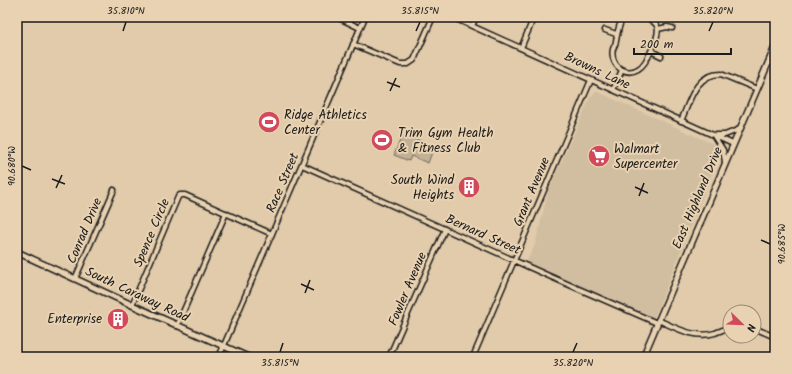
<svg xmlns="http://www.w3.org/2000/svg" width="792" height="374" font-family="Kalam,sans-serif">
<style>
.built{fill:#d1bda0}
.green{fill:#c3b196;stroke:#706659}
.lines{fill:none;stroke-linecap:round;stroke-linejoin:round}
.minor-casing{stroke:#1c1c1c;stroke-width:7}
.major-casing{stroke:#1c1c1c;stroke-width:8}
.minor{stroke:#e9d2b1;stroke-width:4}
.major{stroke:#e9d2b1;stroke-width:5}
.ticks{fill:none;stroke:#1c1c1c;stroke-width:1.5}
.labels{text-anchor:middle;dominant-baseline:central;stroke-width:4;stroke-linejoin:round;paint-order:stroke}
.street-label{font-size:13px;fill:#1c1c1c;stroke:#e9d2b1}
.poi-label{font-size:13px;fill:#1c1c1c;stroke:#e9d2b1;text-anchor:start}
.neatline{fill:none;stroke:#1c1c1c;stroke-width:1.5}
.ticks-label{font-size:10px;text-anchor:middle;fill:#1c1c1c}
</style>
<rect width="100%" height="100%" fill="#e1cbab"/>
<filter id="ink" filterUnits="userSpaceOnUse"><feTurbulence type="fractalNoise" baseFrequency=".025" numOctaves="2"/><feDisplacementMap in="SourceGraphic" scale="8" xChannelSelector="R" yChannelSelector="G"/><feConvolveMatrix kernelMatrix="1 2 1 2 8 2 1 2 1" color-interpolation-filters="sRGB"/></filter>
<g filter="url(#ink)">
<path class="built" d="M595 92H598L722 148 653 320 526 263 535 245 548 192 590 98Z"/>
<path class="green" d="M403 133 434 147 428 163 411 156 409 161 394 155Z"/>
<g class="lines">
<g class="minor-casing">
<path id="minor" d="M337 17 360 28
M452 17 733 144
M623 17C618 27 618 30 616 41 616 44 614 46 613 49 611 57 615 67 623 70 627 72 633 72 638 69 646 65 661 35 657 26 655 21 649 19 645 17
M472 26 476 17
M658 29 667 27 672 28
M605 30 616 34
M353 44 400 64H408L414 60 433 17
M521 48 534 17
M651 51 661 56
M613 90 622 70
M681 121C690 101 695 74 721 74L757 89
M716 135H725L740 129
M714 136 723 150 725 162
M302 165 549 276 657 323
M75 279 114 190
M132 305 178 197 180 195H185L272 234
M658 320C676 328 695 339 715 333 720 331 725 329 730 327
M177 326 226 213
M754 328 775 337
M219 357 365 17
M389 357 445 229
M473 357 591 80"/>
</g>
<g class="major-casing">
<path id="major" d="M17 252 132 305 248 357
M643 357 775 47"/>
</g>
<use href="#minor" class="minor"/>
<use href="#major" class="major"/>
</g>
</g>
<path class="ticks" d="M123 31 126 22M416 31 420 22M709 31 713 22M387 82 400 87M390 91 396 78M22 166 31 170M52 179 65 184M635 187 648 193M56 188 62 175M639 196 644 183M761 240 770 244M301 284 314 290M305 293 310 280M280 352 283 343M573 352 577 343"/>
<defs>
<g id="stadium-disc" transform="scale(1.15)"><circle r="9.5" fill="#d1495b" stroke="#e9d2b1"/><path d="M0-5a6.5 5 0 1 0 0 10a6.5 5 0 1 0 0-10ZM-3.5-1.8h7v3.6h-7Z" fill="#fff"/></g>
<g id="supermarket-disc" transform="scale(1.15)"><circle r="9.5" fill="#d1495b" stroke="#e9d2b1"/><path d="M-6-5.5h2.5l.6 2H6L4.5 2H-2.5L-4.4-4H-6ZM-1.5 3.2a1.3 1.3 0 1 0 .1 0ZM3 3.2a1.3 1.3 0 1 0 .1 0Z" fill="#fff"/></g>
<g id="building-disc" transform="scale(1.15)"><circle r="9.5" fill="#d1495b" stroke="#e9d2b1"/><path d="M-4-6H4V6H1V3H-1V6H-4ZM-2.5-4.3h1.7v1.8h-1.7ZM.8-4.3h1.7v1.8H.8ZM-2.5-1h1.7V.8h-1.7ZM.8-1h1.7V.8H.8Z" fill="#fff"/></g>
</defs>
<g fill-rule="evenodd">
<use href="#stadium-disc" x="269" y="122"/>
<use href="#stadium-disc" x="382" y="140"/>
<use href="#supermarket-disc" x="599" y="156"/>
<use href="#building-disc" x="469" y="187"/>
<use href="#building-disc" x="118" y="319"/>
</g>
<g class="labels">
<g class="street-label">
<text transform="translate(597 71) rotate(25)">Browns Lane</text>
<text transform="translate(283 183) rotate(-67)">Race Street</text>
<text transform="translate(532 192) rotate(-67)">Grant Avenue</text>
<text transform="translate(698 198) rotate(-67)">East Highland Drive</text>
<text transform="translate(85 231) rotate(-67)">Conrad Drive</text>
<text transform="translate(152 233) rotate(-67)">Spence Circle</text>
<text transform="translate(483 235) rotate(24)">Bernard Street</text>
<text transform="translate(408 289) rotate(-67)">Fowler Avenue</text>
<text transform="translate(137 295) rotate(25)">South Caraway Road</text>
</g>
<g class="poi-label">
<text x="284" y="115">Ridge Athletics<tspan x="284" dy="15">Center</tspan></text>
<text x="398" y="133">Trim Gym Health<tspan x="398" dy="15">&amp; Fitness Club</tspan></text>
<text x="614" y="149">Walmart<tspan x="614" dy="15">Supercenter</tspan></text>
<text x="454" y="180" text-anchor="end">South Wind<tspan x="454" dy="15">Heights</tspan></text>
<text x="102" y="319" text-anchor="end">Enterprise</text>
</g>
</g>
<rect width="792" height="374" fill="none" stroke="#e9d2b1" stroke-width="44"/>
<g transform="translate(742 324) rotate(113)"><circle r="19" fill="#e9d2b1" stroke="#978975"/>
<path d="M0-3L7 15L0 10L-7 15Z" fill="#d1495b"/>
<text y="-6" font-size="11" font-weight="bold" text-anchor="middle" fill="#1c1c1c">N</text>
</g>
<path d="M634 48v6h97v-6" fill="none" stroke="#1c1c1c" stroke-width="2"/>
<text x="640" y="48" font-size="12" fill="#1c1c1c" stroke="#e9d2b1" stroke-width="3" paint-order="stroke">200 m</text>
<rect x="22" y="22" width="748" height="330" class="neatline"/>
<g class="ticks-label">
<text x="126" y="14">35.810°N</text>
<text x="420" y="14">35.815°N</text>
<text x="713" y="14">35.820°N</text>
<text transform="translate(11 166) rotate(-90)" y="4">90.680°W</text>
<text transform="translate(781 244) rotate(-90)" y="4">90.685°W</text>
<text x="280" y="366">35.815°N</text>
<text x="573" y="366">35.820°N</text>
</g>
</svg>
